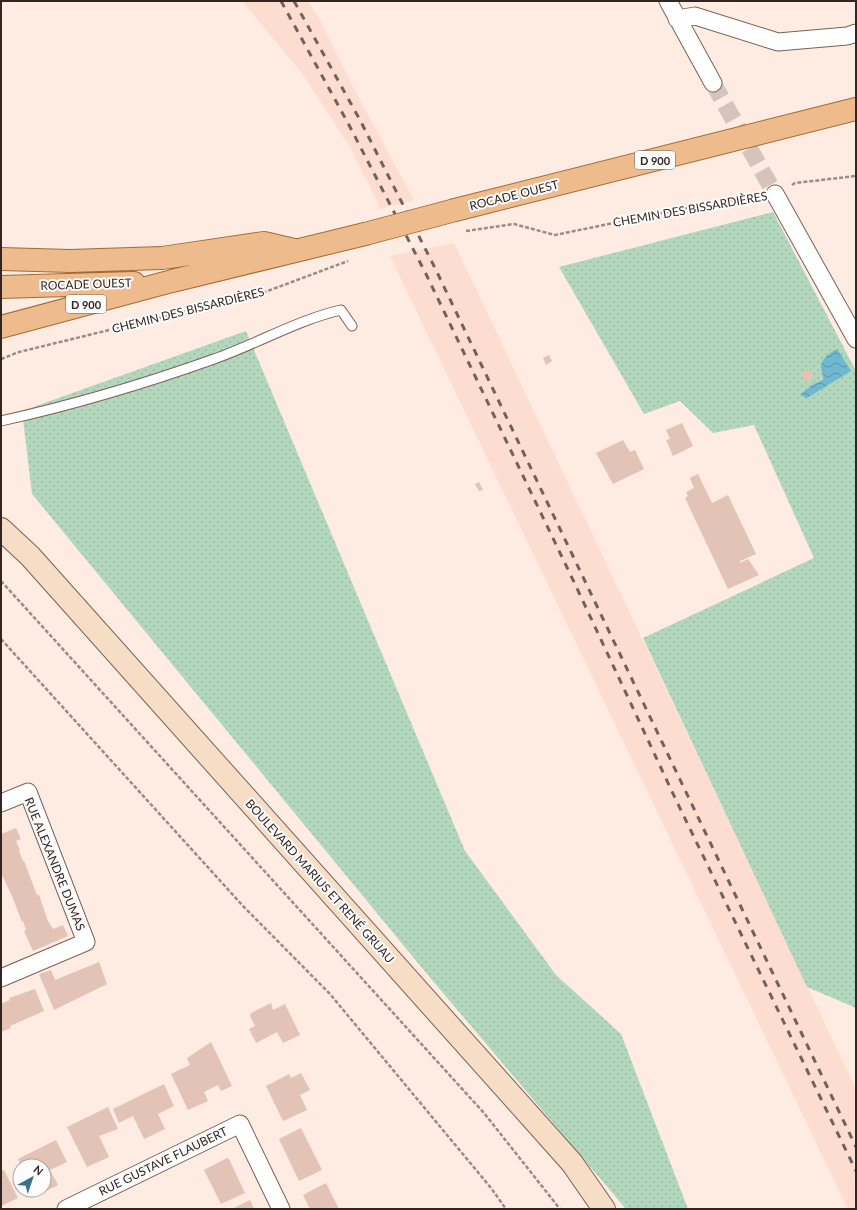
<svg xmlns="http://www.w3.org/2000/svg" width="857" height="1210" font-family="Lato,sans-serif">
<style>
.built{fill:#fcddcf}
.grass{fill:url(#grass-dots)}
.water{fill:url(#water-waves)}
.building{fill:#e2c3b6}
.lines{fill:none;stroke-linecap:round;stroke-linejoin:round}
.street-tunnel{stroke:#d5c4bb;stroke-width:17;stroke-dasharray:17 8;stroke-linecap:butt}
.lane-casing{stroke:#7c6155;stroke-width:11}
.street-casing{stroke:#7c6155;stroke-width:19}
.secondary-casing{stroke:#7c6155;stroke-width:24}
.primary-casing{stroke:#a46a34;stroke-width:24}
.path{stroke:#9a8b84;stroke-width:2.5;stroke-dasharray:4 2;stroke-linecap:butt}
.lane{stroke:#fff;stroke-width:9}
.street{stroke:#fff;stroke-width:17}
.secondary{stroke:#f6ddc5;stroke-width:22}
.primary{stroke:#eebc8c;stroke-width:22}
.rail{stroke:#70625c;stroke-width:3;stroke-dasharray:7 7;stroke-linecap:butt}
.primary-bridge-casing{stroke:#a46a34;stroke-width:24;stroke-linecap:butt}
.primary-bridge{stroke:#eebc8c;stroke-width:22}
.labels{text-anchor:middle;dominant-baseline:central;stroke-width:4;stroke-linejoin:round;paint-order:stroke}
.shield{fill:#fcfcfc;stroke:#6f6663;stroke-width:1}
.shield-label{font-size:11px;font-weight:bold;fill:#322621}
.street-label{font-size:12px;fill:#322621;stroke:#fcfcfc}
</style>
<defs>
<pattern id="grass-dots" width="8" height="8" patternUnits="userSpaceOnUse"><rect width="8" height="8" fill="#b2d7bc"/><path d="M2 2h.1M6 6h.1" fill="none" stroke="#9ab8a1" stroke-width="1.8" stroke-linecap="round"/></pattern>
<pattern id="water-waves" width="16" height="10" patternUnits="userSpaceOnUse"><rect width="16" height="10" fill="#6eb8d2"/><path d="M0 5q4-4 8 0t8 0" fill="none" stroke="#5b95aa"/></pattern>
</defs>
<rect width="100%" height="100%" fill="#feebe2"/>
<path class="built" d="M242 1H308L323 26 357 95 414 200 381 209 349 145 301 72Z
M454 243 856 1089V1209H848L390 256Z"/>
<path class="grass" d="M773 212 856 371V1008L807 987 643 638 814 558 754 425 713 433 680 401 644 414 559 267Z
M246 331 465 851 556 975 621 1034 688 1209H626L432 980 32 494 22 411Z"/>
<path class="water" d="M837 349 851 371 807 398 800 395 812 385 823 380C824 375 821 371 821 367 821 358 830 353 837 349Z"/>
<path class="building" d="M549 355 552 361 546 365 543 358Z
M810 369 814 378 805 382 800 373Z
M682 423 693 446 673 456 666 440 670 439 666 430Z
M623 440 630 452 635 450 644 469 613 484 596 453Z
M698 474 712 503 728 495 756 554 740 561V563L748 559 759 575 728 589 685 498 688 496 686 492 694 488 690 478Z
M479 482 483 490 479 491 475 484Z
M16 828 21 839 16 841 20 850 19 851 23 861H24L37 895H39L48 921 53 929 63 925 68 936 33 951 24 931 26 930 23 921 22 922 12 896 1 873V834Z
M99 962 107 984 54 1010 39 974 51 970 55 980Z
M35 989 44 1011 10 1026 11 1028 1 1032V1004L10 1000 9 998Z
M271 1003 273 1010 285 1004 300 1035 283 1043 277 1032 256 1043 249 1029 255 1026 250 1016 251 1013Z
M211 1042 232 1086 221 1091 218 1085 204 1092 208 1101 188 1110 171 1074 190 1065 187 1058Z
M301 1073 310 1090 300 1095 307 1110 283 1121 266 1086 289 1074 291 1078Z
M164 1084 174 1106 158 1114 165 1129 144 1139 133 1116 119 1123 113 1109Z
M108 1107 118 1129 99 1136 109 1157 87 1167 67 1127Z
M301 1128 322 1170 299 1181 279 1139Z
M56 1140 67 1162 50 1170 58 1185 37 1196 34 1190H44V1166H22L18 1159Z
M227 1158 229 1159 245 1193 221 1204 204 1170Z
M4 1170 18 1198 1 1206V1171Z
M326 1183 339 1209H310L303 1195Z
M250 1200 254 1209H232Z"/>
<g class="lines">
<path class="street-tunnel" d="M713 83 775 194"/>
<g class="lane-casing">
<path id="lane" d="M1 421C73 405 144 384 214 359 257 344 297 320 341 310L352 326"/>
</g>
<g class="street-casing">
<path id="street" d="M668 1 713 83
M677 19 695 16 778 42 847 36 856 33
M775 194 856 339
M1 803 28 792 86 942 1 978
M66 1209 240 1124 281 1209"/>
</g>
<g class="secondary-casing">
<path id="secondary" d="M1 529 30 556 572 1163 604 1209"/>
</g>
<g class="primary-casing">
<path id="primary" d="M455 210 856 109
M1 259 70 261 162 258 264 243 294 250
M1 287 134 283
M1 327 172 281 365 234"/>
</g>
<path class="path" d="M792 185 795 183 856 176
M466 231 514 224 555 235 702 205 757 197
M1 359 19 352 265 292 348 261
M1 581 484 1113 560 1209
M1 639 243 906 330 994 491 1188 506 1209"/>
<use href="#lane" class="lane"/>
<use href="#street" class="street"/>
<use href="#secondary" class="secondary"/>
<use href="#primary" class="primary"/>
<path class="rail" d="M281 1 349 125 426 274 574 582 676 800 856 1171
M294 1 360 120 435 268 856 1147"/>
<g class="primary-bridge-casing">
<path id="primary-bridge" d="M365 234 455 210"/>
</g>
<use href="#primary-bridge" class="primary-bridge"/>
</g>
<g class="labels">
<g class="shield">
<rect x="635" y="151" width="40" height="18" rx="3"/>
<rect x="66" y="295" width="40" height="18" rx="3"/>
</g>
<g class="shield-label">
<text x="655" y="160">D 900</text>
<text x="86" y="304">D 900</text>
</g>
<g class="street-label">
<text transform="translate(514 195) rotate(-14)">ROCADE OUEST</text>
<text transform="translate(690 209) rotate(-10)">CHEMIN DES BISSARDIÈRES</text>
<text transform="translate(86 284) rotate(-2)">ROCADE OUEST</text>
<text transform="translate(188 310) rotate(-14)">CHEMIN DES BISSARDIÈRES</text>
<text transform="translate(55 864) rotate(68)">RUE ALEXANDRE DUMAS</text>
<text transform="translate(320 881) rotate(48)">BOULEVARD MARIUS ET RENÉ GRUAU</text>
<text transform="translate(163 1161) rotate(-26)">RUE GUSTAVE FLAUBERT</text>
</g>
</g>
<rect width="857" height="1210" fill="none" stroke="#322621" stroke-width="4"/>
<g transform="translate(32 1178) rotate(40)"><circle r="19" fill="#fcfcfc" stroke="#aba6a4"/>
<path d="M0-3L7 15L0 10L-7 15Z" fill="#38718a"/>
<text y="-6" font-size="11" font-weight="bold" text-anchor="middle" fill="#322621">N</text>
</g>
</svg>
